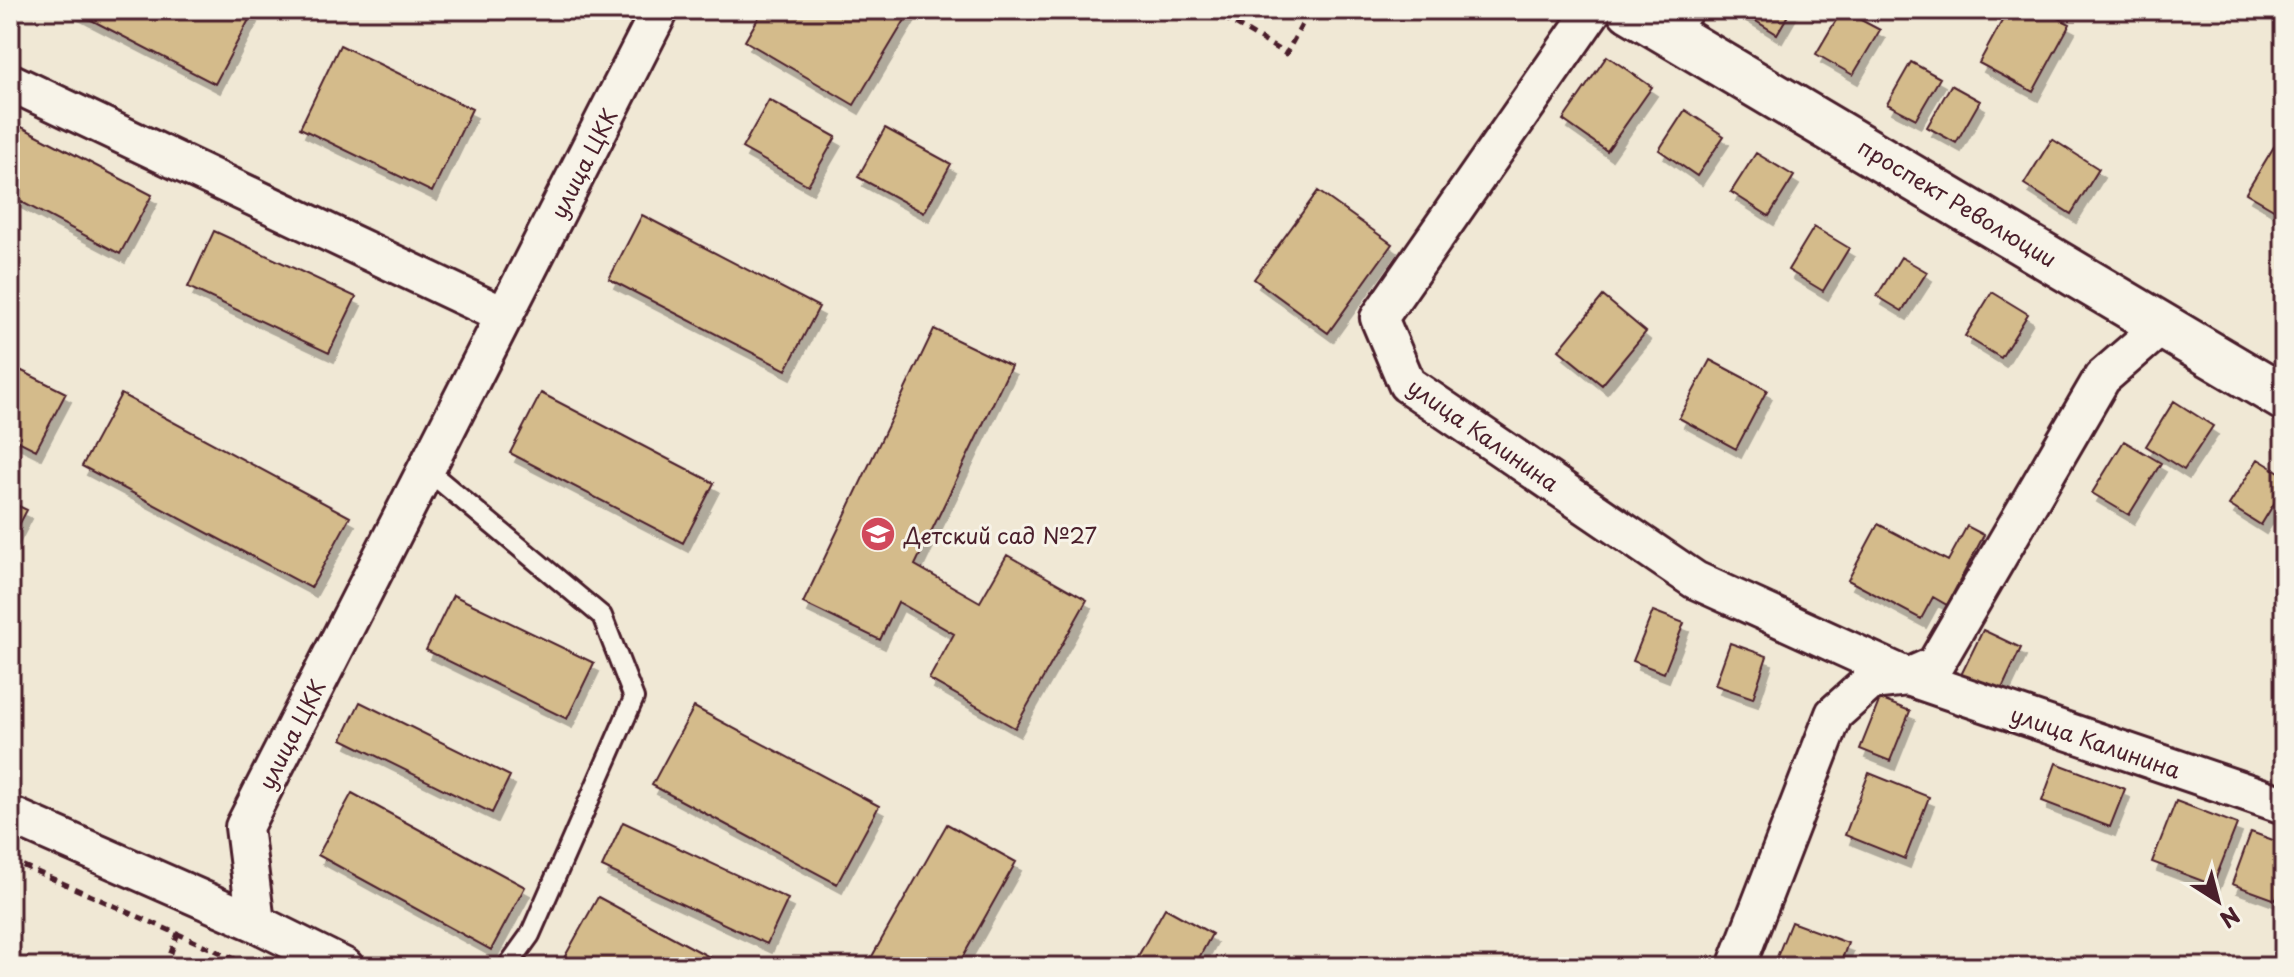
<svg xmlns="http://www.w3.org/2000/svg" width="2294" height="977" font-family="'Playpen Sans',sans-serif">
<style>
.building{fill:#d4bb8b;stroke:#4a1f2b;stroke-width:2;filter:url(#shadow)}
.lines{fill:none;stroke-linecap:round;stroke-linejoin:round}
.service-casing{stroke:#4a1f2b;stroke-width:24}
.minor-casing{stroke:#4a1f2b;stroke-width:42}
.tertiary-casing{stroke:#4a1f2b;stroke-width:50}
.path{stroke:#4a1f2b;stroke-width:5;stroke-dasharray:8 6;stroke-linecap:butt}
.service{stroke:#f7f3e8;stroke-width:18}
.minor{stroke:#f7f3e8;stroke-width:36}
.tertiary{stroke:#f7f3e8;stroke-width:44}
.labels{text-anchor:middle;dominant-baseline:central;stroke-width:6;stroke-linejoin:round;paint-order:stroke}
.street-label{font-size:22px;fill:#4a1f2b;stroke:#f7f3e8}
.poi-label{font-size:22px;fill:#4a1f2b;stroke:#f7f3e8;text-anchor:start}
</style>
<defs>
<filter id="shadow"><feDropShadow dx="5" dy="9" stdDeviation="0" flood-color="#0004"/></filter>
</defs>
<rect width="100%" height="100%" fill="#f0e8d5"/>
<filter id="ink" filterUnits="userSpaceOnUse"><feTurbulence type="fractalNoise" baseFrequency=".0125" numOctaves="2"/><feDisplacementMap in="SourceGraphic" scale="16" xChannelSelector="R" yChannelSelector="G"/><feConvolveMatrix kernelMatrix="1 2 1 2 8 2 1 2 1" color-interpolation-filters="sRGB"/></filter>
<g filter="url(#ink)">
<path class="building" d="M72 10H243L252 14 215 84Z
M763 10H911L854 105 745 41Z
M1738 10H1791L1777 34Z
M1842 10 1880 30 1853 75 1816 54Z
M2008 10H2043L2070 24 2033 92 1979 63Z
M340 45 472 109 432 192 300 128Z
M1607 56 1652 87 1607 151 1563 120Z
M1911 62 1940 78 1916 119 1887 104Z
M1951 85 1980 101 1956 143 1927 127Z
M769 100 836 137 808 185 742 148Z
M1685 110 1724 136 1697 176 1659 150Z
M10 121 152 195 120 254 10 196Z
M885 128 951 164 924 213 858 177Z
M2052 139 2099 169 2071 214 2024 184Z
M2275 145 2284 151V215L2246 193Z
M1756 153 1794 176 1769 216 1731 192Z
M1318 191 1392 244 1328 333 1254 279Z
M642 215 819 307 786 370 609 279Z
M1814 227 1849 248 1823 291 1788 270Z
M214 231 356 297 329 353 188 287Z
M1901 257 1927 272 1902 311 1877 296Z
M1992 292 2028 314 2001 358 1965 336Z
M1603 296 1646 332 1602 385 1559 350Z
M934 329 1011 366 915 565 980 602 1007 555 1087 600 1015 728 929 679 954 634 898 602 880 640 803 603Z
M1710 360 1767 390 1736 449 1679 418Z
M10 365 66 393 36 450 10 437Z
M541 393 714 483 683 543 510 453Z
M121 394 350 517 311 588 82 466Z
M2174 401 2213 426 2184 470 2146 446Z
M2124 441 2161 463 2129 515 2092 493Z
M2258 459 2284 475V487L2261 525 2229 505Z
M10 502 27 510 10 542Z
M1878 524 1948 561 1967 526 1984 535 1947 605 1933 597 1921 619 1848 580Z
M453 595 594 663 567 719 426 650Z
M1653 611 1684 623 1664 673 1633 661Z
M1983 630 2021 648 1998 697 1959 679Z
M1730 643 1767 656 1753 698 1715 685Z
M1880 699 1910 711 1890 761 1860 749Z
M360 702 510 776 492 813 342 739Z
M694 707 879 806 837 884 652 785Z
M2056 763 2125 789 2110 827 2042 801Z
M1869 773 1929 797 1905 859 1845 835Z
M352 793 525 887 491 950 318 855Z
M2176 801 2237 824 2213 885 2152 862Z
M623 822 788 899 767 944 602 867Z
M947 824 1016 862 957 967H866Z
M2251 832 2284 844V877L2276 900 2232 884Z
M598 897 728 967H559Z
M1165 908 1212 934 1194 967H1132Z
M1791 922 1848 943 1839 967H1773Z"/>
<g class="lines">
<g class="service-casing">
<path id="service" d="M1676 35 1695 10
M427 470 602 616 634 698 530 935 507 967"/>
</g>
<g class="minor-casing">
<path id="minor" d="M1593 10 1379 318 1407 384 1695 580 1908 677 2284 805
M10 82 505 316
M10 815 256 923 345 967
M256 923 244 827 660 10
M1736 967 1834 714 1871 681 1908 677 1935 665 2102 378 2163 325"/>
</g>
<g class="tertiary-casing">
<path id="tertiary" d="M1630 10 2284 398"/>
</g>
<path class="path" d="M1211 10 1286 54 1310 10
M10 860 253 967
M166 967 178 933"/>
<use href="#service" class="service"/>
<use href="#minor" class="minor"/>
<use href="#tertiary" class="tertiary"/>
</g>
</g>
<defs>
<g id="school-disc" transform="scale(1.8)"><circle r="9.5" fill="#d1495b" stroke="#f7f3e8"/><path d="M0-5L7-2L0 1L-7-2ZM-4 1L0 2.5L4 1V4Q0 6-4 4Z" fill="#fff"/></g>
</defs>
<g fill-rule="evenodd">
<use href="#school-disc" x="878" y="534"/>
</g>
<g class="labels">
<g class="street-label">
<text transform="translate(583 163) rotate(-63)">улица ЦКК</text>
<text transform="translate(1958 202) rotate(31)">проспект Революции</text>
<text transform="translate(1484 434) rotate(35)">улица Калинина</text>
<text transform="translate(291 734) rotate(-63)">улица ЦКК</text>
<text transform="translate(2096 741) rotate(19)">улица Калинина</text>
</g>
<g class="poi-label">
<text x="904" y="534">Детский сад №27</text>
</g>
</g>
<rect width="2294" height="977" fill="none" stroke="#f7f3e8" stroke-width="40"/>
<rect x="20" y="20" width="2254" height="937" fill="none" stroke="#4a1f2b" stroke-width="3" filter="url(#ink)"/>
<g transform="translate(2218 901) rotate(144)" stroke="#f7f3e8" stroke-width="6" paint-order="stroke">
<path d="M0-6L14 30L0 20L-14 30Z" fill="#4a1f2b"/>
<text y="-12" font-size="22" font-weight="bold" text-anchor="middle" fill="#4a1f2b">N</text>
</g>
</svg>
